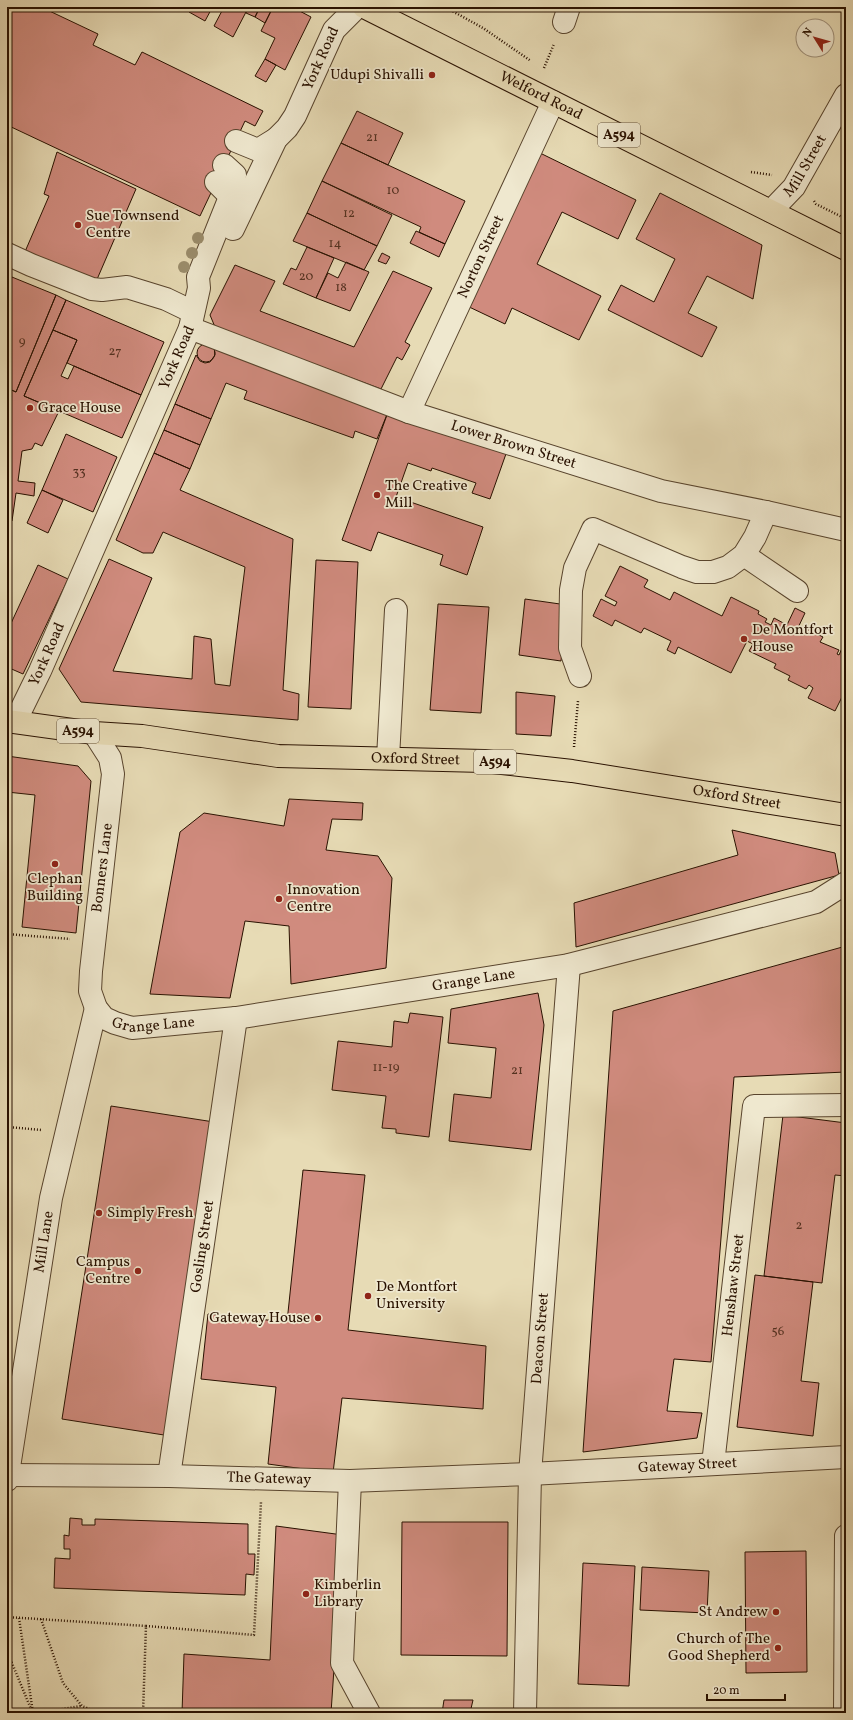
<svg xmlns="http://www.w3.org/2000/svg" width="853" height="1720" font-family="Vollkorn,serif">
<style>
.building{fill:#d08b7e;stroke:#291100}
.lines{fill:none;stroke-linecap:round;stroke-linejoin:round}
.minor-casing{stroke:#58442d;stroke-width:24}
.major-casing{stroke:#291100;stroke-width:24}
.path{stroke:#291100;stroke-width:2.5;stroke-dasharray:1 2;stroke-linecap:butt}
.minor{stroke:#efe8cf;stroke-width:22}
.major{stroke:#e7dbb5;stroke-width:22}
.tree{fill:#9b8d6c}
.poi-dot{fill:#8f2418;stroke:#efe8cf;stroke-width:1.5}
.labels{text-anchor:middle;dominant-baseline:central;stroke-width:3.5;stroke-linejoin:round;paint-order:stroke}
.number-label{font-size:13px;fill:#533020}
.shield{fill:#efe8cf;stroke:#64523e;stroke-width:1}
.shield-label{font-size:14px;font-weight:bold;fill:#291100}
.street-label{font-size:15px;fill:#291100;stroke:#efe8cf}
.poi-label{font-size:15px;fill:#291100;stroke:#efe8cf;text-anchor:start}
</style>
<rect width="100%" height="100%" fill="#e7dbb5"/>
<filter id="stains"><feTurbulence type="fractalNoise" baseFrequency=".005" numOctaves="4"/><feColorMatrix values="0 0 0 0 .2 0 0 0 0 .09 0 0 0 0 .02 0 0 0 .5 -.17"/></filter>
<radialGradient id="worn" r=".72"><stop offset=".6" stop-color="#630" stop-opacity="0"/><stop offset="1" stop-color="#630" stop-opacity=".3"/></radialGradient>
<path class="building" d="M7 7H41L98 34 93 45 135 65 142 52 263 111 255 126 245 121 200 216 7 125Z
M192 7H215L214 9 212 8 205 21 189 12Z
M224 7H232L239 11 240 9 246 12 233 37 214 26Z
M248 7H260L255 17 246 13Z
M260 7H273L265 23 255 17Z
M273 7H292L311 17 285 70 265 59 275 38 261 31Z
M265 59 276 65 266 82 255 76Z
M357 111 403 133 388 165 341 143Z
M341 143 465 201 445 244 419 232 421 227 322 181Z
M57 152 136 189 95 284 24 254 49 196 44 194Z
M540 153 636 200 618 239 562 212 537 264 601 296 579 340 512 308 505 324 465 305Z
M322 181 392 215 377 246 307 213Z
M660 193 762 245 753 299 707 276 688 313 717 327 702 357 608 310 621 285 654 302 675 259 636 239Z
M307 213 377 246 364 270 293 241Z
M416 231 445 244 439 257 410 243Z
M307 247 334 258 316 298 283 284 291 268 296 270Z
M382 253 390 257 386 264 378 261Z
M346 262 369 272 350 311 316 298 328 273 338 278Z
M235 265 275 281 260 311 354 347 393 271 432 288 405 342 410 345 402 360 397 357 381 389 215 327 210 315Z
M7 275 56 295 16 392 7 388Z
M56 295 66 300 24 396 59 411 42 446 35 443 32 449 22 451 18 481 35 483 34 496 16 493 12 521 7 520V388L16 392Z
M66 300 164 342 141 395 67 363 77 340 53 330Z
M53 330 77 340 61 376 68 379 74 366 141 395 122 438 24 396Z
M197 353a9 9 0 1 1 18 0a9 9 0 1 1-18 0Z
M214 347 388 412 377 439 355 431 353 438 244 399 247 391 226 383 211 419 175 404 196 355 200 361 205 363 210 362 215 355Z
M175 404 211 419 200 445 164 430Z
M388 412 507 451 490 499 472 493 476 483 432 468 431 471 408 463 396 497 483 527 467 575 440 565 443 555 378 532 371 551 342 540Z
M164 430 200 445 190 469 154 453Z
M66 434 117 457 93 512 42 490Z
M154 453 190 469 180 490 293 539 283 690 299 694 298 720 81 702 59 669 109 559 152 578 113 671 192 679 194 636 211 639 215 684 230 686 245 567 163 532 153 553H143L116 540Z
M42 490 63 500 48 533 27 523Z
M316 560 358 562 351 709 308 707Z
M38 565 68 579 23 674 7 667V632Z
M620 566 648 580 644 587 670 600 674 592 722 616 731 597 759 611 758 614 767 619 765 622 771 625 774 618 787 625 795 608 805 613 796 632 802 635 805 628 823 637 820 642 839 650 837 654 839 655 843 646 846 647V689L835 711 808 698 813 688 809 685 806 689 788 680 790 676 774 668 776 664 749 651 753 644 747 641 731 673 678 647 675 654 667 650 671 641 644 628 641 633 615 620 612 626 593 616 601 599 615 606 617 602 605 596Z
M525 599 567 605 561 661 519 655Z
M438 604 489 607 481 713 430 710Z
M516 692 555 696 551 736 516 734Z
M7 756 78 766 91 781 76 933 22 927 35 795 7 792Z
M289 799 363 803 362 820 332 819 326 850 378 856 392 878 386 968 291 984 289 926 245 921 230 998 150 994 180 832 204 813 284 826Z
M732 830 835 853 839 875 576 947 574 903 738 855Z
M846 946V1072L734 1077 711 1362 674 1359 667 1411 702 1413 697 1438 583 1452 613 1011Z
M538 993 544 1025 531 1150 449 1141 454 1094 491 1098 496 1048 448 1043 451 1009Z
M410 1013 443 1017 429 1137 396 1133V1129L382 1128 386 1096 332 1090 338 1041 392 1047 394 1021 408 1023Z
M111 1106 214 1122 164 1435 62 1419Z
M783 1115 846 1123V1176L835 1175 822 1283 764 1276Z
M7 1150H10L7 1206Z
M303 1170 365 1175 348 1330 486 1346 483 1409 342 1398 333 1473 268 1464 276 1387 201 1379 208 1314 287 1322Z
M755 1275 813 1282 801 1381 819 1383 813 1436 737 1427Z
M70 1518 82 1519V1525H95V1519L248 1524V1554H255L254 1575 246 1574 245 1595 54 1588 55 1558 70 1559V1549H64V1535L69 1536Z
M402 1522H508L507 1656 401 1655Z
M276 1526 343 1535 331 1713H182L184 1654 270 1660Z
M806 1551 807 1672 746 1673 745 1552Z
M583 1563 635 1566 629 1686 578 1684Z
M642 1567 709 1571 707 1613 640 1610Z
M444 1700H473L470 1713H442Z"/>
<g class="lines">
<g class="minor-casing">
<g id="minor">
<path d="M564 22 569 7"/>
<path d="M236 141 258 150 276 139"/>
<path d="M216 182 231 197"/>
<path id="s1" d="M771 211 794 187 846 95"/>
<path id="s2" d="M233 229 276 139 287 128 295 116 334 30 357 7"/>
<path d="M7 254 31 265 92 289 102 290 127 287 166 299 193 312"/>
<path id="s3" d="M190 328 409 412 661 491 766 512 846 530"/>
<path id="s4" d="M409 412 553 102"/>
<path d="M744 555 797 591"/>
<path d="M580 676 570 648 571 590 575 568 593 529 682 567 697 572H713L728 567 744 555 755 537 766 512"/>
<path id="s5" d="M15 722 40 671 190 328 199 288 198 277 234 187 235 175 224 165"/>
<path id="s6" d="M94 733 110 758 113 774 91 971 90 991 96 1008 104 1018 115 1023 132 1028 236 1018 569 965 816 902 846 883"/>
<path d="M388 758 396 610"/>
<path id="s7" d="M713 1464 754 1106 846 1105"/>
<path id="s8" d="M7 1475 169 1476 350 1481 530 1474 846 1457"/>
<path id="s9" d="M169 1476 236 1018"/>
<path id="s10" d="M7 1480 51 1198 96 1008"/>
<path d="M350 1481 342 1663 369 1713"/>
<path id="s11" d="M525 1713 530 1474 569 965"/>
<path d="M845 1713 846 1536"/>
</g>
</g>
<g class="major-casing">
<g id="major">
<path id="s12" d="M364 7 846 249"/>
<path id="s13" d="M7 721 94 733 142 736 278 756 484 761 572 771 846 815"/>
</g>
</g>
<path class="path" d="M445 7 483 28 531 61
M544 68 554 44
M751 172 772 175
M814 201 816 204 846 219
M574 747 578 701
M7 934 70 939
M7 1127 42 1130
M7 1617 146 1626 143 1713
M19 1618 33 1713
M41 1619 63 1683 82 1706 99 1713
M146 1626 254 1635 261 1502
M7 1651 31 1709
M38 1713 81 1706"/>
<use href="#minor" class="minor"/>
<use href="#major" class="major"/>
</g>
<g class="tree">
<circle cx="198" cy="238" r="6"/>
<circle cx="192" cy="253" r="6"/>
<circle cx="184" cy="267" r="6"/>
</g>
<g class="poi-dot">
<circle cx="432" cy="75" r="4"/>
<circle cx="78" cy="225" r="4"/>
<circle cx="30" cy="408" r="4"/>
<circle cx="377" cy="495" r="4"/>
<circle cx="744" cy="639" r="4"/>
<circle cx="55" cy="864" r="4"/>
<circle cx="279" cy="899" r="4"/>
<circle cx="99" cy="1213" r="4"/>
<circle cx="138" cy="1271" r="4"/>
<circle cx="368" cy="1296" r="4"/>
<circle cx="318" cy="1318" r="4"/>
<circle cx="306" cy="1594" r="4"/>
<circle cx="776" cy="1612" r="4"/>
<circle cx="778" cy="1648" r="4"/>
</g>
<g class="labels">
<g class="number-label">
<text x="372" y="138">21</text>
<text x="393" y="191">10</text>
<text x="349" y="214">12</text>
<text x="335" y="244">14</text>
<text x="306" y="277">20</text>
<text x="341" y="288">18</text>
<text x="22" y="342">9</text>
<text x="115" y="352">27</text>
<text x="79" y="473">33</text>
<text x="386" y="1068">11-19</text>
<text x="517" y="1071">21</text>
<text x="799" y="1226">2</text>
<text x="778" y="1332">56</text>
</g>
<g class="shield">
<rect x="598" y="123" width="42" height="24" rx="3"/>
<rect x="57" y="719" width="42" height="24" rx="3"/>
<rect x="474" y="750" width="42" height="24" rx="3"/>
</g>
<g class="shield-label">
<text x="619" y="135">A594</text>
<text x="78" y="731">A594</text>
<text x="495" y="762">A594</text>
</g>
<g class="street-label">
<text stroke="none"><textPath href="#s2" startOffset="193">York Road</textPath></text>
<text stroke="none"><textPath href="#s12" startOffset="198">Welford Road</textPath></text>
<text stroke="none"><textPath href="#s1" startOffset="57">Mill Street</textPath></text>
<text stroke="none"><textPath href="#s4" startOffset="171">Norton Street</textPath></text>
<text stroke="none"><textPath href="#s5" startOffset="399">York Road</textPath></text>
<text stroke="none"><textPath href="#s3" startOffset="344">Lower Brown Street</textPath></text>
<text stroke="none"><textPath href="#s5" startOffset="75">York Road</textPath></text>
<text stroke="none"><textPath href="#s13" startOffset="411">Oxford Street</textPath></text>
<text stroke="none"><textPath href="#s13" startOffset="735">Oxford Street</textPath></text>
<text transform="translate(103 868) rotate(-83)">Bonners Lane</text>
<text stroke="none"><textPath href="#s6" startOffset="670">Grange Lane</textPath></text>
<text stroke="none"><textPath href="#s6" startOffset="346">Grange Lane</textPath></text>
<text stroke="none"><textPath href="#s10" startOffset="241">Mill Lane</textPath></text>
<text stroke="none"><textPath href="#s9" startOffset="232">Gosling Street</textPath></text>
<text stroke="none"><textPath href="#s7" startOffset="180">Henshaw Street</textPath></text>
<text stroke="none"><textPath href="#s11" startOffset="375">Deacon Street</textPath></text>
<text stroke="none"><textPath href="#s8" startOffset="681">Gateway Street</textPath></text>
<text stroke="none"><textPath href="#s8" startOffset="262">The Gateway</textPath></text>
</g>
<g class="poi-label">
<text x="424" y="75" text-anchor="end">Udupi Shivalli</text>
<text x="86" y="216">Sue Townsend<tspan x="86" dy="17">Centre</tspan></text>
<text x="38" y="408">Grace House</text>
<text x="385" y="486">The Creative<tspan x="385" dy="17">Mill</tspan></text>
<text x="752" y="630">De Montfort<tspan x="752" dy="17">House</tspan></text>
<text x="55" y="879" text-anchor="middle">Clephan<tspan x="55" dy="17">Building</tspan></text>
<text x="287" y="890">Innovation<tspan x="287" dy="17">Centre</tspan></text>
<text x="107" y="1213">Simply Fresh</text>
<text x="130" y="1262" text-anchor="end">Campus<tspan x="130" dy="17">Centre</tspan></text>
<text x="376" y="1287">De Montfort<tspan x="376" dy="17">University</tspan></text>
<text x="310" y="1318" text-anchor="end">Gateway House</text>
<text x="314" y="1585">Kimberlin<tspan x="314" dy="17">Library</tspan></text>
<text x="768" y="1612" text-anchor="end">St Andrew</text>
<text x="770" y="1639" text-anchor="end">Church of The<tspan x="770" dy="17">Good Shepherd</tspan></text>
</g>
</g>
<rect width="853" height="1720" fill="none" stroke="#e7dbb5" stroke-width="24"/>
<rect x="8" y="8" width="837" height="1704" fill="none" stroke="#291100" stroke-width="2"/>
<rect x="12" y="12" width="829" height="1696" fill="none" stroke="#291100"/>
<g transform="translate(815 38) rotate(307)"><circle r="19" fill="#efe8cf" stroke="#a0927c"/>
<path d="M0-3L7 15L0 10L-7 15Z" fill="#8f2418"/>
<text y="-6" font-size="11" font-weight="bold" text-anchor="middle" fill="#291100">N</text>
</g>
<path d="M707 1694v6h78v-6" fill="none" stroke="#291100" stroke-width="2"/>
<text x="713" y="1694" font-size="12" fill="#291100" stroke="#efe8cf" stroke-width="3" paint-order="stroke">20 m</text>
<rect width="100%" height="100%" filter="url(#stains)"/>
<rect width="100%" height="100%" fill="url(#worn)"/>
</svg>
